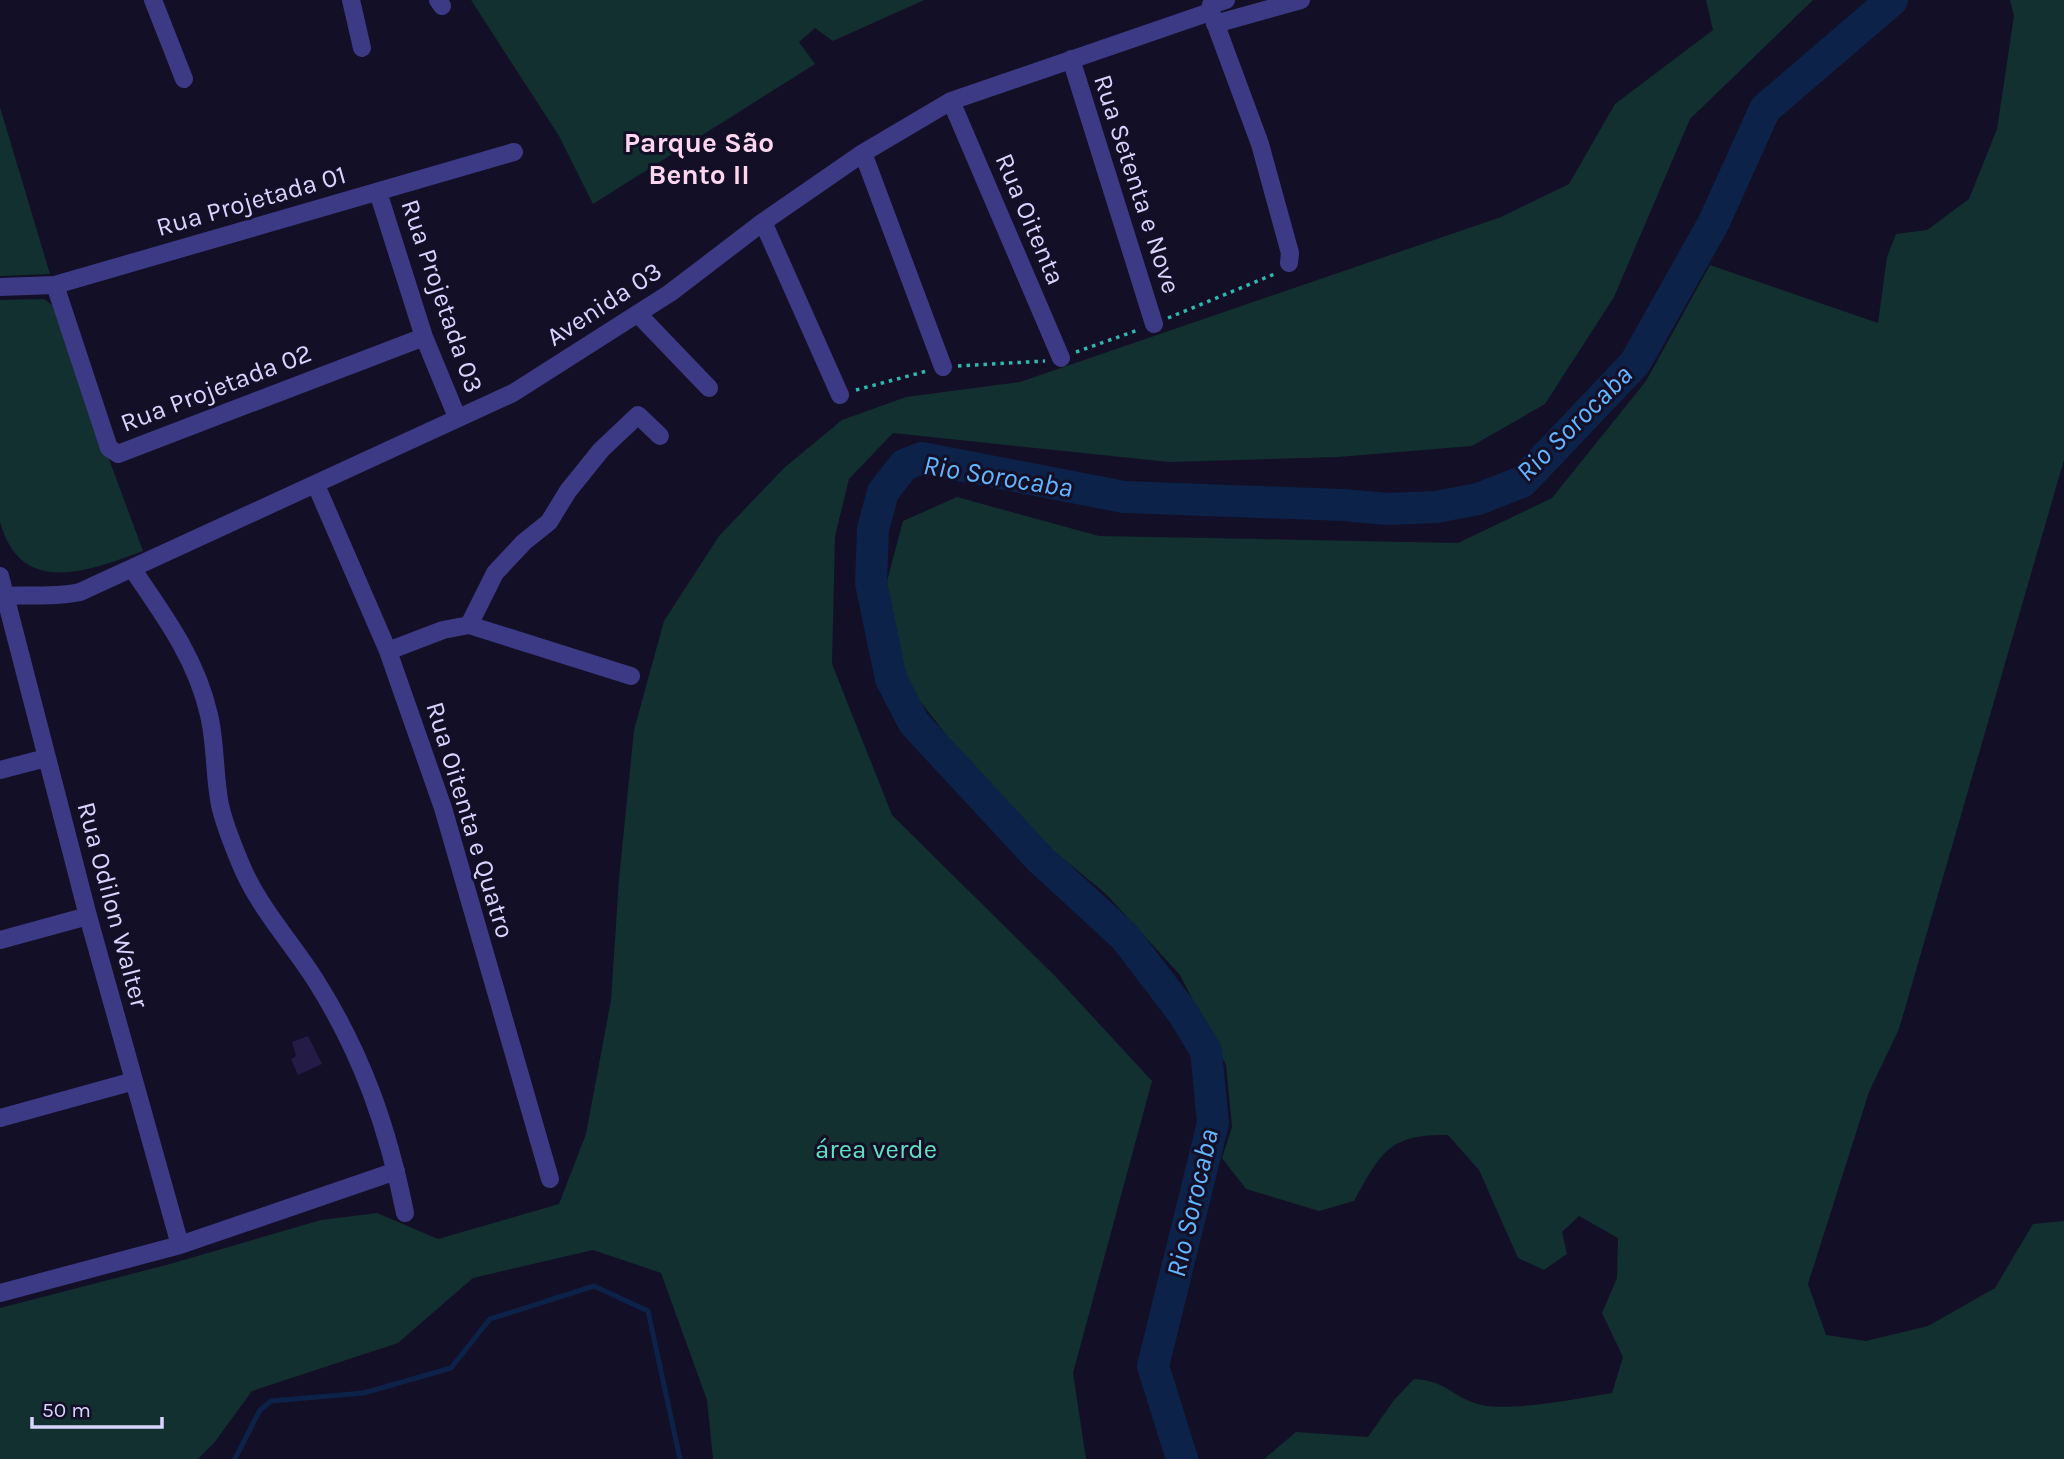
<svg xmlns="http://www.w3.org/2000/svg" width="2064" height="1459" font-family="Karla,sans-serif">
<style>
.green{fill:#12302f}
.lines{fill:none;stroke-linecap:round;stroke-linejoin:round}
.stream{stroke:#0c2248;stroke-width:5}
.river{stroke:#0c2248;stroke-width:32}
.building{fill:#241b47}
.path{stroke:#2fb8b0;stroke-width:3.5;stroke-dasharray:3.5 5;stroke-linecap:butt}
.minor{stroke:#3d3a85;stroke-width:18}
.labels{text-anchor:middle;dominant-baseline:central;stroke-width:6;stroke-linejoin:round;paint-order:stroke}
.street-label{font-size:26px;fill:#d9d4ff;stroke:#130f26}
.park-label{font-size:26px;fill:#5fe0c0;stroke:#130f26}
.neighbourhood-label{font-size:28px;font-weight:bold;fill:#ffd6f0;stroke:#130f26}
.water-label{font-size:28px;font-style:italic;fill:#62b6ff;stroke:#130f26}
</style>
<rect width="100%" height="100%" fill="#130f26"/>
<path class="green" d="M471 0H924L833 41 815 28 799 42 815 64 593 204 559 136Z
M1706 0H1813L1690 119 1614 297 1545 404 1472 446 1338 457 1169 462 893 433 849 479 835 536 832 664 892 815 1056 977 1152 1081 1073 1373 1086 1459H713L707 1400 661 1273 593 1250 473 1278 398 1343 252 1391 214 1443 198 1459H0V1308L170 1264 321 1220 377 1213 438 1239 559 1204 586 1134 611 1000 619 879 634 730 664 621 719 536 784 468 842 420 906 397 1020 382 1501 217 1569 184 1615 104 1713 30Z
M2010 0H2064V460L1899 1029 1869 1092 1808 1284 1826 1335 1866 1341 1928 1326 1995 1288 2033 1224 2064 1221V1459H1264L1296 1432 1368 1437 1394 1400 1414 1379C1448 1381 1452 1397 1478 1404 1505 1413 1582 1398 1612 1393L1623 1357 1602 1313 1617 1278 1618 1238 1579 1216 1562 1232 1567 1254 1544 1270 1518 1258 1479 1170 1448 1135C1388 1134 1381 1153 1354 1201L1319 1211 1246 1189 1222 1158 1232 1127 1226 1065 1180 975 1106 894 1048 846 976 773 902 678 887 581 903 521 957 497 1099 536 1458 543 1552 498 1646 381 1710 265 1878 323 1887 257 1896 234 1927 230 1969 199 1997 129 2014 16Z
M0 107 50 274 0 276Z
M44 299 52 305 143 551C89 571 21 598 0 522V300Z"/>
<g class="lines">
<path class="stream" d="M235 1459 260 1410 271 1401 364 1393 451 1368 490 1319 594 1286 648 1311 680 1459"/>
<path class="river" d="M1182 1459 1153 1366 1213 1123 1206 1051 1183 1013 1125 937 1039 858 914 723 891 679 871 583 873 529 883 492 904 465 922 458 1124 497 1342 505 1388 509 1436 507 1478 499 1522 482 1635 363 1714 222 1765 109 1892 0"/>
</g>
<path class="building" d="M308 1036 322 1064 298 1075 291 1059 296 1056 292 1042Z"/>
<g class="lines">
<path class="path" d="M1168 318 1277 273
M1076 352 1138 330
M958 366 1045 361
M856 390 927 371"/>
<path class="minor" d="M153 0 184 79
M351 0 362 48
M438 0 442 6
M1226 0 1211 5 1210 9 1260 144 1290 253 1289 263
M1215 24 1301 0
M1071 59 1154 324
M951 101 1061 358
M863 153 943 367
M378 192 424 337 457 417
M763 222 840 395
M55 285 109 448 118 454 424 337
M0 287 55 285 514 152
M638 314 709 388
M316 485 388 651 443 808 550 1179
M133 570C164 615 197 660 209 715 216 744 214 775 220 805 224 823 232 843 239 860 257 906 290 940 316 981 362 1054 388 1128 405 1213
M0 576 88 916 180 1245
M0 596C27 594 54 598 80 592L513 393 670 293 763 222 863 153 951 101 1210 12
M469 625 495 573 524 542 549 522 568 491 601 450 638 415 660 436
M388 651 443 630 469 625 631 676
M0 770 46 758
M0 940 88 916
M0 1118 134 1081
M0 1293 180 1245 396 1171"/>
</g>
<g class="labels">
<g class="street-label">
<text transform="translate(1137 184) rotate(72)">Rua Setenta e Nove</text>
<text transform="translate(251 201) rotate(-16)">Rua Projetada 01</text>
<text transform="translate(1030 219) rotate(67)">Rua Oitenta</text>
<text transform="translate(442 296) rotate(71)">Rua Projetada 03</text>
<text transform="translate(604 304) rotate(-33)">Avenida 03</text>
<text transform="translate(216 388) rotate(-21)">Rua Projetada 02</text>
<text transform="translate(470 820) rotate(73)">Rua Oitenta e Quatro</text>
<text transform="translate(113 905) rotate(75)">Rua Odilon Walter</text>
</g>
<g class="park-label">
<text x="876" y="1149">área verde</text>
</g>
<g class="neighbourhood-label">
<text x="699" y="142">Parque São<tspan x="699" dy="32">Bento II</tspan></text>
</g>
<g class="water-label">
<text transform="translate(1574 423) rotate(-45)">Rio Sorocaba</text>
<text transform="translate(998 476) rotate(9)">Rio Sorocaba</text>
<text transform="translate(1192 1203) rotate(-77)">Rio Sorocaba</text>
</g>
</g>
<path d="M32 1417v10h130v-10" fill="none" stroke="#d9d4ff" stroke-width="3.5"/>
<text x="42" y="1417" font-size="21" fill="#d9d4ff" stroke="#130f26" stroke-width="5" paint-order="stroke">50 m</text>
</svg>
